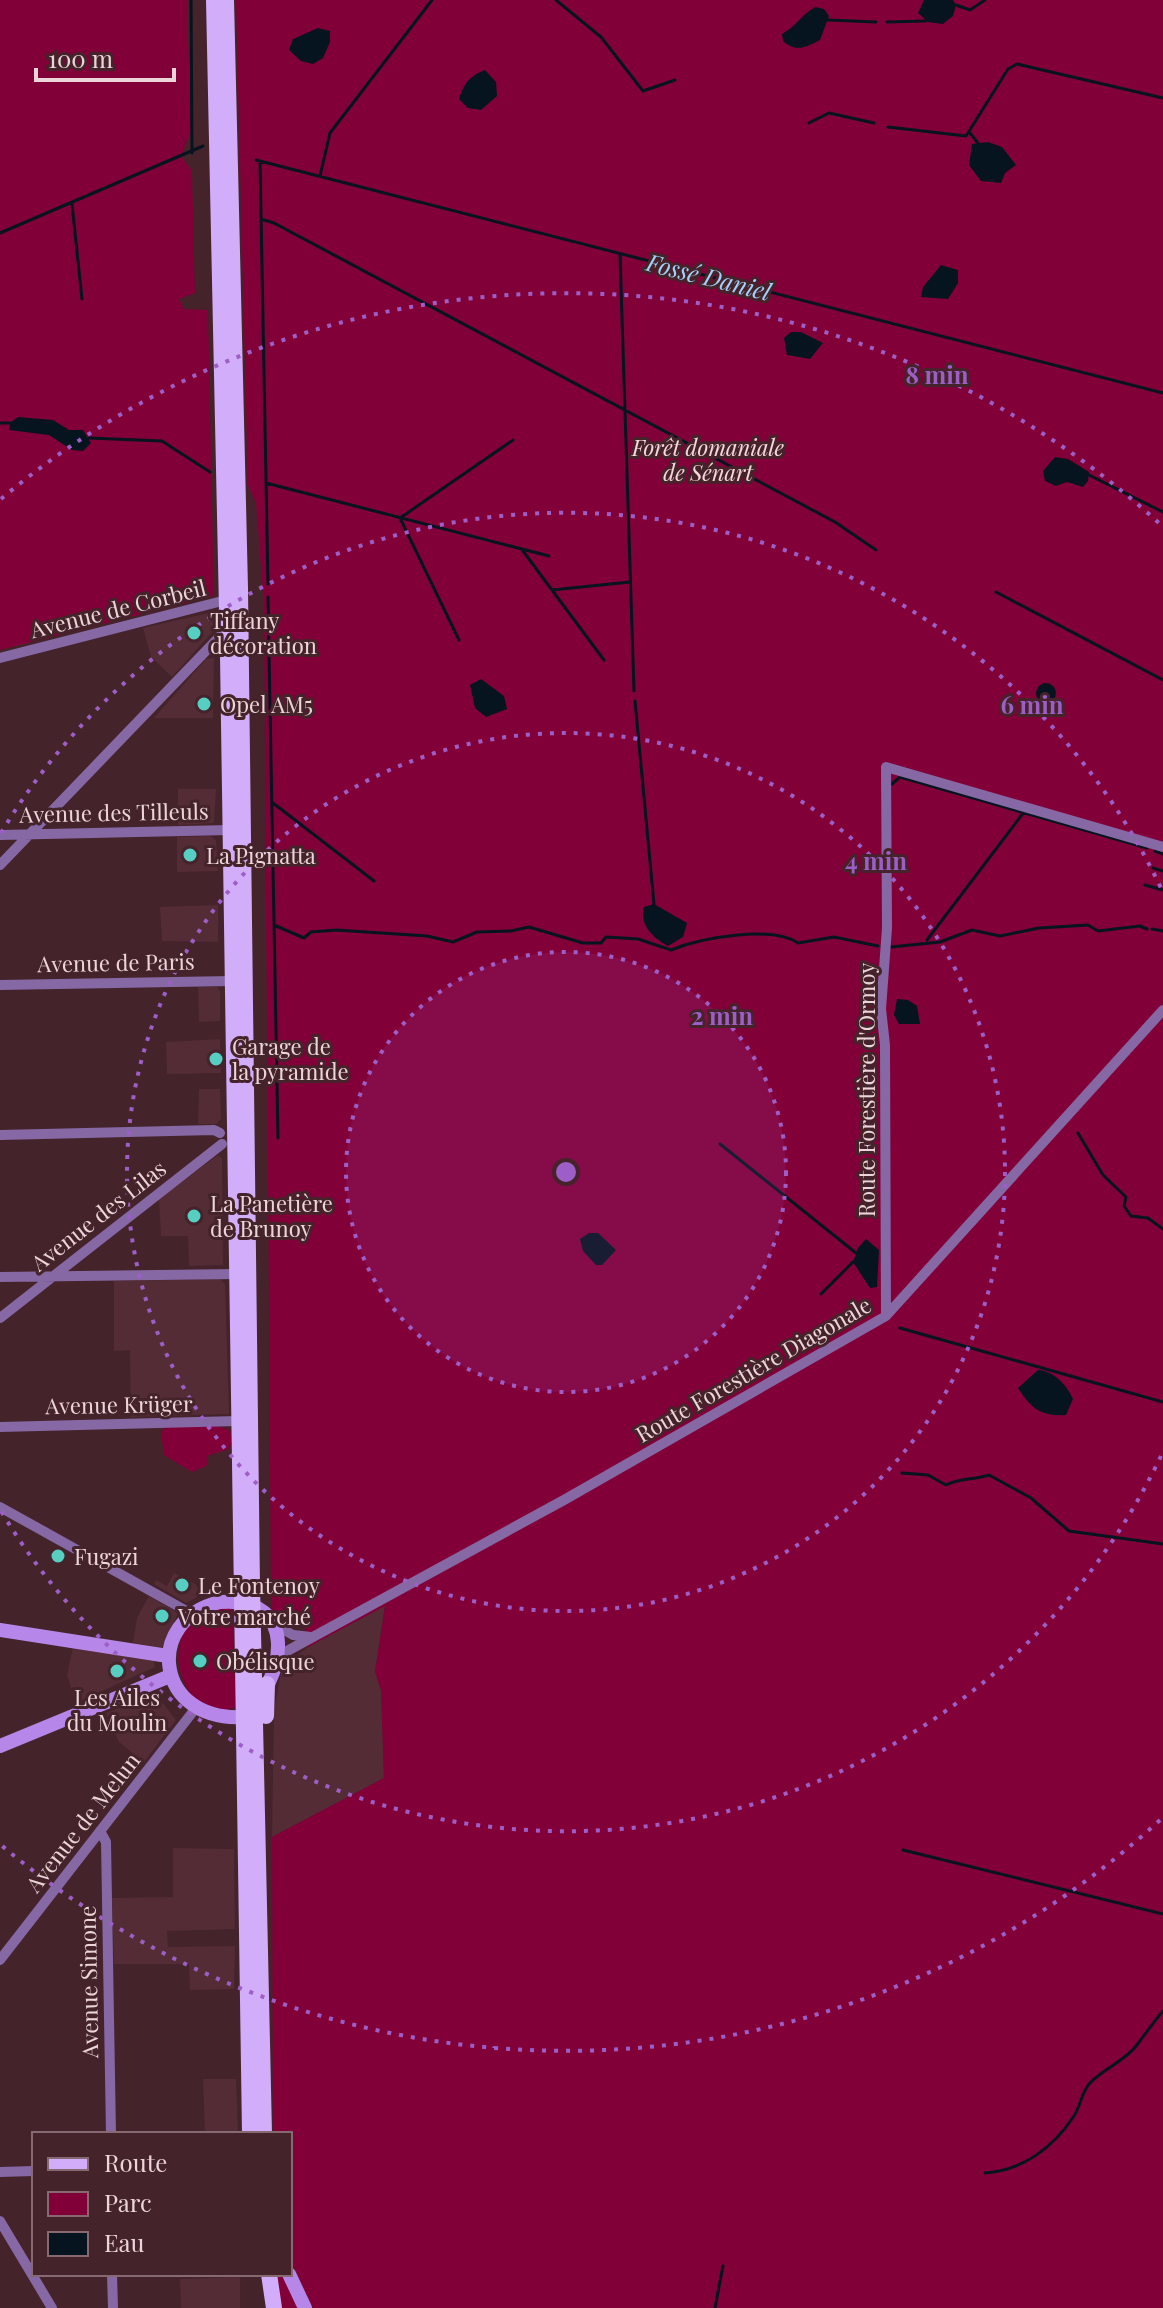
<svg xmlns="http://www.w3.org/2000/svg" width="1163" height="2308" font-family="'Playfair Display',serif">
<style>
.built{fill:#532c35}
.green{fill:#820038}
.water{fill:#061420}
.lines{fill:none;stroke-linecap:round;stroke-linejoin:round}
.stream{stroke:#061420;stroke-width:3}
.street{stroke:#8668a5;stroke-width:10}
.secondary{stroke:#b786e9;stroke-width:14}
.primary{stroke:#d2adf9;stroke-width:16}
.ring{fill:none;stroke:#9d5fc7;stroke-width:4;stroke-dasharray:4 8}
.poi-dot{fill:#57cec2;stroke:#44232b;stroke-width:3}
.labels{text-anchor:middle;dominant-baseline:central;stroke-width:6;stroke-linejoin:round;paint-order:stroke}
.park-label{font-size:22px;font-style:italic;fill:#f8d7dd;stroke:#44232b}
.street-label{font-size:22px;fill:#ecd5d9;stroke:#44232b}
.poi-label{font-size:22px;fill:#ecd5d9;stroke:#44232b;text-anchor:start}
.water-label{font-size:24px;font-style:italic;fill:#a3d1fa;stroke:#44232b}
.centre{fill:#9d5fc7;stroke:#44232b;stroke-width:4}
.ring-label{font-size:24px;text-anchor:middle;font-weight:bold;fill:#9d5fc7;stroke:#44232b;stroke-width:6;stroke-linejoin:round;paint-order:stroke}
</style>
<rect width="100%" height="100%" fill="#44232b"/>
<path class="built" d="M213 612 216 628 172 677 151 657 143 628Z
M214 658 213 718H154L206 659Z
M178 789H216L214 823 178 825Z
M210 836 216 840 218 871 177 872V837Z
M218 905V942L162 941 160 907Z
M198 987H217L220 991V1021L199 1022Z
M220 1039 221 1073 167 1074 166 1042Z
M199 1089H220L221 1119 216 1124H198Z
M218 1155 222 1158 223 1265 189 1266 188 1236H161L159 1199Z
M220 1279 225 1284 229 1414 131 1417 130 1350 114 1351V1281Z
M174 1573 195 1584 203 1594 186 1603 154 1584 156 1580 167 1586Z
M149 1596 178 1613 162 1648 133 1643 137 1618Z
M385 1605 375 1671 381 1690 384 1778 272 1837 274 1711 282 1667 308 1647Z
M73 1647 154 1661 155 1667 76 1703 67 1675Z
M155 1693 176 1720 144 1762 119 1742 106 1713Z
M173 1848 234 1849 235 1929 167 1931 168 1947 235 1946 234 1989 190 1990 189 1964H114L112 1898 173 1897Z
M203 2079H236L238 2134H205Z
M240 2277V2308H181L180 2279Z"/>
<path class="green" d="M0 0H187L191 132 181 156 192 171 195 293 179 299 184 309 208 310 214 596 0 650Z
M236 0H1163V2308H313L290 2259V2134H273L272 1837 384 1778 381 1690 375 1672 385 1606 308 1647 304 1625 271 1610 264 604 256 503 248 485Z
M200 1420 230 1430 232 1443 229 1449 207 1456 208 1465 192 1472 164 1455 161 1432 166 1426Z
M232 1608 236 1707C181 1733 142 1611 232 1608Z
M275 2274H285L299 2308H280Z"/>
<path class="water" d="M924 0H953L956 5 953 16 943 24 928 22 918 13Z
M815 7 824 9 829 16 820 40C806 47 796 53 783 41L782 34C797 26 801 15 815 7Z
M318 28 330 31V42L323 58 313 64 301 61 289 50 293 39Z
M485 70 496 82 497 96 481 110 468 108 459 99C464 83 470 76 485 70Z
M988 142 1002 147 1016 165 1005 173 1001 183 981 181 969 165 972 144Z
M941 265 958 270V283L948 299 921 297 923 287Z
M791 332H801L823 343 810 359 787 355 784 338Z
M18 417 53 420 69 430H83L91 443 83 451 72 450 49 435 9 430 10 423Z
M1055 457 1068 459 1089 472 1088 481 1083 487 1067 482 1056 486 1045 481 1043 471Z
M481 679 504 696 507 709 486 717 475 708 470 685Z
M1036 693a10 10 0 1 1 20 0a10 10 0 1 1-20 0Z
M654 904 687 923 683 937 668 946C653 938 639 925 644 907Z
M897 999 908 1000 917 1006 920 1024H899L894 1015Z
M589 1233H598L616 1250 602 1265H596L583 1251 580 1239Z
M866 1239 879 1250 877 1287 870 1288 853 1262 858 1248Z
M1038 1370C1054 1371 1067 1385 1073 1399L1066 1415C1041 1417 1031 1408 1018 1388Z"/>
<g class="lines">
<path class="stream" d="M191 0 192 153
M556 0 601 37 643 91 675 80
M956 5 970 10 985 0
M828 20 876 22
M887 22 926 21
M809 123 829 113 874 123
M888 127 966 136 1008 69 1017 64 1163 98
M970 133 978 143
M256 160 1163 393
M260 161 268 584
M320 176 330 133 432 0
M72 204 82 299
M261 219 274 223 835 522 876 550
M0 233 203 146
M620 255 634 691
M0 423H10
M89 438 162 441 210 472
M1089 475 1163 512
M266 483 549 556
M523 551 604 660
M552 590 630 582
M996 592 1163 680
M268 597 278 1138
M459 640 400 518 513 440
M635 701 654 904
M892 784 900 777 1147 848
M273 803 374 881
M1155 851 1163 854
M1153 868 1163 871
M1145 885 1163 890
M274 925 304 938 311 932 336 930 427 936 453 942 477 932 511 931 529 927 583 943H601L606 937 638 939 671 950C700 938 771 925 798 943L834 937 878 946
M1152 929 1163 931
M927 940 1024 812
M891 947 940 942 972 930 1000 936 1039 928 1088 925 1098 931 1140 926 1147 929
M1078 1133 1103 1175 1126 1197 1124 1206 1131 1216 1148 1218 1163 1229
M720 1144 856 1253
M821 1294 853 1262
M900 1328 1163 1402
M902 1473 928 1475 946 1485C959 1478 974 1480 989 1475L1031 1498 1069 1531 1163 1544
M903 1850 1163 1914
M985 2173C1023 2170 1053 2148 1074 2116 1081 2105 1081 2093 1090 2083 1103 2069 1125 2061 1137 2045 1145 2034 1154 2022 1163 2011
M715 2308 723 2266"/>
<path class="street" d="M0 658 230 599
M0 835 230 830
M0 865 226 630
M0 985 232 981
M0 1135 214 1130 220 1133
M0 1277 237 1274
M886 1316 885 1045 881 1009 887 928 886 767 1163 847
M0 1318 222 1144
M0 1427 238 1421
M0 1507 192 1614
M275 1625 293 1635 311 1637
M278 1656 564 1500 886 1316 1163 1010
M100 1831 106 1842 111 2134
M0 1960 195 1709
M0 2172 34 2171
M0 2221 52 2308
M112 2274 113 2308"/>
<path class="secondary" d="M220 1602C301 1596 286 1679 243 1717 155 1722 143 1620 220 1602Z
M0 1630 168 1656
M0 1746 170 1676
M289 2274 305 2308"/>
<path class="primary" d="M214 0 228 656 250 2134
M226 0 240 588 252 1586 264 2134
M266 1716 267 1684
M269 2274 274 2308"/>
</g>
<circle cx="566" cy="1172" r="220" fill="#9d5fc7" fill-opacity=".12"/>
<g class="ring">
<circle cx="566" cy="1172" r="220"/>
<circle cx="566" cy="1172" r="439"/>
<path d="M1161 1456A659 659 0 0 1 1 1511M1 833A659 659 0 0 1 1161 888"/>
<path d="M1160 1820A879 879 0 0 1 1 1845M1 499A879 879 0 0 1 1160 524"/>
</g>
<g class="poi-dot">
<circle cx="194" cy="633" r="8"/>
<circle cx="204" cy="704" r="8"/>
<circle cx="190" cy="855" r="8"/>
<circle cx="216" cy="1059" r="8"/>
<circle cx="194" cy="1216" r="8"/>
<circle cx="58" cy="1556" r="8"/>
<circle cx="182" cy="1585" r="8"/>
<circle cx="162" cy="1616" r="8"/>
<circle cx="200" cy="1661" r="8"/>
<circle cx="117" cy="1671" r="8"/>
</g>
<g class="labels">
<g class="park-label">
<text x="708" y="447">Forêt domaniale<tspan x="708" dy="25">de Sénart</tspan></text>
</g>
<g class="street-label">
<text transform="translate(118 608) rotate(-14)">Avenue de Corbeil</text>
<text transform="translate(114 812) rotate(-1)">Avenue des Tilleuls</text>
<text transform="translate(116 962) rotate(-1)">Avenue de Paris</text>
<text transform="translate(866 1090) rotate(-90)">Route Forestière d'Ormoy</text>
<text transform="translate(98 1215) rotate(-38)">Avenue des Lilas</text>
<text transform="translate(753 1369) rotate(-30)">Route Forestière Diagonale</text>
<text transform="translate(119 1404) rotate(-1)">Avenue Krüger</text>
<text transform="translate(82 1822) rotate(-52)">Avenue de Melun</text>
<text transform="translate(88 1982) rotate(-91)">Avenue Simone</text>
</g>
<g class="poi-label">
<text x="210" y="620">Tiffany<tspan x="210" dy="25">décoration</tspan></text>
<text x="220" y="704">Opel AM5</text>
<text x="206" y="855">La Pignatta</text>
<text x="232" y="1046">Garage de<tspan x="232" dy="25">la pyramide</tspan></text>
<text x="210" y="1203">La Panetière<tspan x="210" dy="25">de Brunoy</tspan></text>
<text x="74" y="1556">Fugazi</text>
<text x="198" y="1585">Le Fontenoy</text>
<text x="178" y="1616">Votre marché</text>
<text x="216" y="1661">Obélisque</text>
<text x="117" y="1697" text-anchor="middle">Les Ailes<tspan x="117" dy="25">du Moulin</tspan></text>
</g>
<g class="water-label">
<text transform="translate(709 276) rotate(14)">Fossé Daniel</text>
</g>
</g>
<circle cx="566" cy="1172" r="12" class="centre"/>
<g class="ring-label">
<text x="937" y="384">8 min</text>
<text x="1032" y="714">6 min</text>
<text x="876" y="870">4 min</text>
<text x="722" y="1025">2 min</text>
</g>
<rect x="32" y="2132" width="260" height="144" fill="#44232b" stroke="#876a71" stroke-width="2"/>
<rect x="48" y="2158" width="40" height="12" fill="#d2adf9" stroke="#876a71" stroke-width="2"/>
<text x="104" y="2172" font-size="24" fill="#ecd5d9">Route</text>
<rect x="48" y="2192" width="40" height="24" fill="#820038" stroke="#876a71" stroke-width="2"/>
<text x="104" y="2212" font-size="24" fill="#ecd5d9">Parc</text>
<rect x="48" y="2232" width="40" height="24" fill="#061420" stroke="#876a71" stroke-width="2"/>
<text x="104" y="2252" font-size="24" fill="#ecd5d9">Eau</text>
<path d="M36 68v12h138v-12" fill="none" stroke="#ecd5d9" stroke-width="4"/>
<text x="48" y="68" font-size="24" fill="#ecd5d9" stroke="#44232b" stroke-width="6" paint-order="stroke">100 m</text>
</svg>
